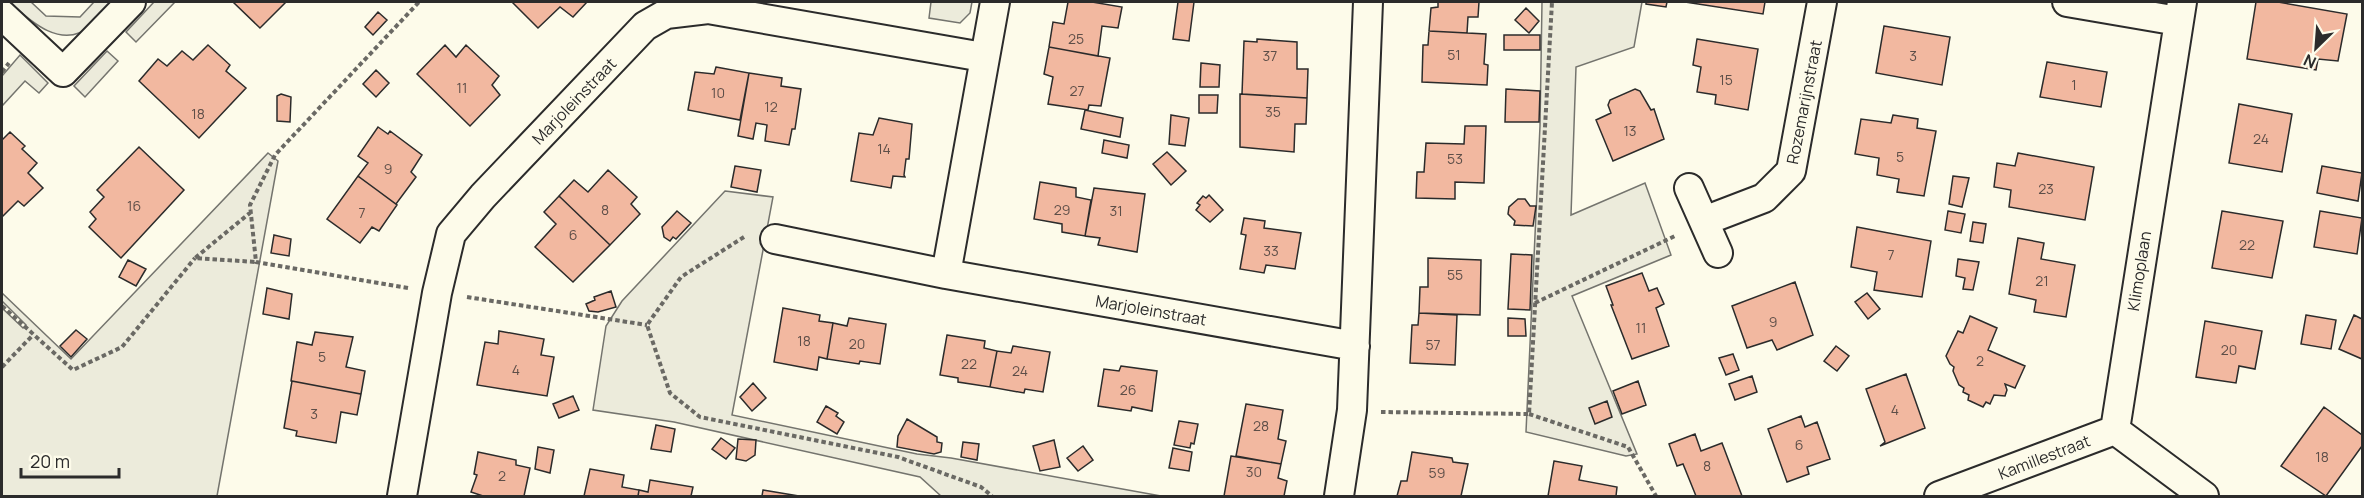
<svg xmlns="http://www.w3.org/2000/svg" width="2364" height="498" font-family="Manrope,sans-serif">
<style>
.green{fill:#ecebdb;stroke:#74746e;stroke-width:1.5}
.building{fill:#f2b8a0;stroke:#2b2b2b;stroke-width:1.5}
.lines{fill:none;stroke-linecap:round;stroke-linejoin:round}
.minor-casing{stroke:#2b2b2b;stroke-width:32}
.path{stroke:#6a6964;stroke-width:4;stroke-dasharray:4.5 3;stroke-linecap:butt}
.minor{stroke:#fdfbea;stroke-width:28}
.labels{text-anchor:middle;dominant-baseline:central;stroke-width:4.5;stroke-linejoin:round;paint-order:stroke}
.number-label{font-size:14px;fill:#5d4e48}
.street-label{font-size:16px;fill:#2b2b2b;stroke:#fdfbea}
</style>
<rect width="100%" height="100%" fill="#fdfbea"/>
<path class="green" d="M9 2H31L46 16 80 17 94 2H112C105 9 98 19 90 26 62 51 29 20 9 2Z
M154 2H175L136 42 126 32Z
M931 2H972L970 13 960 23 929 18Z
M1542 2H1642L1634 47 1576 67 1571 215 1645 183 1671 255 1572 296 1637 454 1626 456 1526 432 1540 126Z
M107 51 118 61 85 97 74 86Z
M20 55 48 83 39 93 25 81 2 106V76Z
M268 153 278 161 217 496H2V308L23 328 26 325 2 301V293L71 359Z
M725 191 773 197 732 415 917 454 951 458 1161 496H941L920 477 674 422 593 410 606 326 622 301Z"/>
<path class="building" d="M233 2H286L260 28Z
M512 2H587L573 17 560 7 538 28Z
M1068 2H1092L1122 7 1118 28 1102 26 1098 56 1049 47 1053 22 1064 24Z
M1178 2H1194L1189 41 1173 39Z
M1438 2H1479L1478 17H1468L1467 33 1429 31 1431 8 1438 7Z
M1646 2H1667L1666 7 1646 4Z
M1685 2H1765L1763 14Z
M2256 2H2278L2347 14 2338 61 2318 59 2316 70 2247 59Z
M1526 8 1539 21 1529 33 1515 20Z
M378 12 387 20 373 35 365 27Z
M1884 26 1950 37 1942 85 1876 73Z
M1429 31 1486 34 1484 64 1488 65 1487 85 1422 82 1423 45H1428Z
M1504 35H1540V50H1504Z
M1257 39 1297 42V69H1308L1307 98 1242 94 1244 41 1257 42Z
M1697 39 1758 49 1748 110 1715 104 1716 95 1697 92 1701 67 1693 65Z
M208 45 230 65 226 71 246 88 199 138 139 81 158 59 167 66 182 51 193 60Z
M445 45 456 57 466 45 499 76 492 85 500 95 470 126 417 74Z
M1049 47 1110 58 1101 106 1089 105 1088 110 1048 104 1053 77 1044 74Z
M2047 62 2107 72 2101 107 2040 97Z
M1201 63 1220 65 1219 87H1200Z
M716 67 749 73 740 120 688 110 695 72 714 74Z
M376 70 389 83 376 97 363 84Z
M749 73 782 78 781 86 801 89 795 129H792L789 145 765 141 767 125 756 123 753 139 738 136Z
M1506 89 1540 91 1539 122H1505Z
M1635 89 1640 91 1651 110 1654 109 1664 139 1613 161 1596 120 1611 113 1608 105 1610 100Z
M281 94 291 97 290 122 277 121V96Z
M1240 94 1307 98 1306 124H1295L1294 152 1240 147Z
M1199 95H1218L1217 113H1199Z
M2239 104 2292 114 2282 172 2229 163Z
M1085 110 1123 118 1120 137 1081 129Z
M1171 115 1189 118 1185 146 1169 144Z
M1893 115 1918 119 1917 128 1936 131 1924 196 1897 192 1899 179 1877 175 1879 158 1855 154 1861 119 1891 123Z
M879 118 912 124 909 159H906L904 175 905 177 893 176 891 188 851 181 859 133 873 135Z
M1465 126H1486L1484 183 1455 182V199L1416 198 1417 172H1424L1426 143 1464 144Z
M378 127 388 134 390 131 422 155 411 172 416 177 396 204 358 176 368 163 358 156Z
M10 132 25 146 22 149 37 163 28 173 43 188 24 206 18 201 2 217V140Z
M1104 140 1129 145 1127 158 1102 153Z
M139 147 184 190 121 258 89 227 96 219 90 212 104 197 97 190Z
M1167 152 1186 171 1171 185 1153 164Z
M2018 153 2094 167 2085 220 2009 207 2011 190 1994 187 1997 163 2015 166Z
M735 166 761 170 757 192 731 187Z
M2322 166 2362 173 2358 201 2317 193Z
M608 170 637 197 631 204 640 214 610 245 559 196 574 180 588 192Z
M358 176 397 205 379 231 372 227 360 243 327 219Z
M1953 176 1969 178 1962 207 1949 204Z
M1040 182 1076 188V197L1091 200 1085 236 1062 232V224L1034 219Z
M1094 188 1145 194 1137 252 1098 245 1100 238 1085 236Z
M1209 195 1223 210 1210 222 1196 210 1200 205 1197 203 1203 196 1206 198Z
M559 196 610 245 573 282 535 247 556 224 544 212Z
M1518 199H1525L1530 206H1536L1533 226 1514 225 1515 221 1508 214 1509 207Z
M677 211 691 223 676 239 673 237 670 241 664 237 662 227Z
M1948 211 1965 214 1961 233 1945 230Z
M2222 211 2283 221 2272 278 2212 268Z
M2320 211 2362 218 2357 254 2314 247Z
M1244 218 1265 221 1264 228 1301 233 1295 269 1266 265 1264 273 1240 269 1246 235 1241 234Z
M1973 222 1986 224 1983 243 1970 241Z
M1857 227 1931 241 1922 297 1874 290 1877 272 1851 267Z
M274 235 291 239 289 256 271 253Z
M2018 238 2044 243 2041 259 2075 265 2066 317 2034 312 2036 300 2009 294Z
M1511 254 1532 255 1530 310 1508 309Z
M1428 258 1481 260 1480 315 1419 313 1420 287H1428Z
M1958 259 1979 262 1973 290 1963 289 1965 278 1956 276Z
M128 260 146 269 136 286 119 277Z
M1642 273 1649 291 1657 288 1664 304 1656 308 1669 346 1632 359 1611 305H1613L1606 286Z
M1795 282 1813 335 1777 350 1772 340 1747 348 1732 306Z
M267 288 292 294 289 319 263 314Z
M611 291 616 307 598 312 589 311 586 304 595 300 594 297Z
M1867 293 1880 309 1868 319 1855 302Z
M783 308 820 315 819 321 833 323 827 359 819 357 817 370 774 362Z
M1419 313 1457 315 1455 365 1410 363 1412 325H1418Z
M2306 315 2336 320 2331 349 2301 344Z
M2354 315 2362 319V359L2339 349Z
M1970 316 1997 328 1988 350 2025 366 2015 388 2005 384 2007 390 2005 396 1994 395 1990 404 1986 402 1983 407 1968 400 1969 395 1963 392 1964 388 1959 385 1953 371 1954 367 1950 364 1946 356 1958 331 1963 333Z
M849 318 886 324 880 364 860 361 859 364 827 359 833 323 847 326Z
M1508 318 1525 319 1526 336H1508Z
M2205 321 2262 331 2255 369 2239 366 2236 383 2196 377Z
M76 330 87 339 71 357 60 346Z
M499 331 544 339 541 355 554 357 547 396 477 385 485 342 498 344Z
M315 332 353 337 346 367 365 371 361 394 291 381 297 342 312 345Z
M947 335 985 341 984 348 997 351 990 387 958 382V378L940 375Z
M1013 346 1050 352 1043 392 1025 389 1024 393 990 387 997 351 1011 353Z
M1836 346 1849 356 1837 371 1824 361Z
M1733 354 1739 370 1726 375 1719 358Z
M1121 366 1157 371 1152 411 1132 407 1131 411 1098 406 1104 369 1119 371Z
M1906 374 1925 428 1880 446 1885 442 1866 389Z
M1752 376 1757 392 1735 400 1729 384Z
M292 381 361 394 357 415 341 412 336 443 296 436 297 431 284 428Z
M1638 381 1646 405 1622 414 1613 391Z
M753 383 766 398 752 411 740 397Z
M573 396 579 410 559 418 553 404Z
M1607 401 1612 417 1595 424 1589 408Z
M1246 404 1283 410 1278 439 1286 441 1281 464 1236 456Z
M826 406 838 413 836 416 844 422 837 434 817 422Z
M2324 407 2362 435V446L2326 496 2281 466Z
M1801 416 1805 427 1817 422 1830 459 1807 467 1809 474 1787 482 1768 429Z
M907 419 937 437V442L942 443 941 452 934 454 897 447 898 436Z
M1179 421 1198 424 1194 444 1191 443 1190 448 1174 445Z
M656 425 675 429 671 452 651 449Z
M1695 434 1701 451 1722 443 1742 496H1696L1683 464 1677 466 1669 444Z
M721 438 735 448 726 459 712 449Z
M738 439 756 440 755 455 746 461 736 459Z
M1054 440 1060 467 1040 471 1033 446Z
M963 442 979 444 977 460 961 457Z
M1083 446 1093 460 1078 471 1067 458Z
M538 447 554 450 550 473 535 469Z
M1173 448 1192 452 1189 471 1169 468Z
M478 452 516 460V465L530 468 524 496H483L471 492 477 475 474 474Z
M1412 452 1452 458 1453 462 1468 464 1461 496H1397L1401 481H1407Z
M1231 456 1281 464 1278 478 1287 481 1284 496H1224Z
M1554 461 1582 466 1579 480 1617 487 1616 496H1548Z
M590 469 624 475 622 487 639 490 638 496H584Z
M650 480 693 487 691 496H638L639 490 648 492Z
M763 490 799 496H762Z"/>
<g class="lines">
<g class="minor-casing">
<path id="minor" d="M2067 2 2178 21
M2182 2 2115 430 2204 496
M2 15 63 72 131 2
M1689 188 1718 253
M1704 221 1764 198 1791 171 1822 2
M775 239 946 274 1355 346
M946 274 995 2
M402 496 437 293 451 234 483 196 645 26 666 14 708 9 983 57
M1339 496 1352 410 1368 2
M1939 496 2115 430"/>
</g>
<path class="path" d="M2 72 9 63
M251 212 195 258 256 262
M744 237 681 277 647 325 670 393 700 417 898 457 981 487 992 496
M408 288 256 262 250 205 275 155 419 2
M467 297 647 325
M1535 303 1677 235
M2 306 73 370 122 347 195 258
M2 367 32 336
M1381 412 1529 414 1552 2
M1529 414 1628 447 1656 496"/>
<use href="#minor" class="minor"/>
</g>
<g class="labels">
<g class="number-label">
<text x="1076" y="38">25</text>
<text x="1454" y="54">51</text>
<text x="1270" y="55">37</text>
<text x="1913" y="55">3</text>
<text x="1726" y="79">15</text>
<text x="2074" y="84">1</text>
<text x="462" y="87">11</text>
<text x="1077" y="90">27</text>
<text x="718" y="92">10</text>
<text x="771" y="106">12</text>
<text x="1273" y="111">35</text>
<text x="198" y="113">18</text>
<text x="1630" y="130">13</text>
<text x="2261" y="138">24</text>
<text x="884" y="148">14</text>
<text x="1900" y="156">5</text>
<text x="1455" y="158">53</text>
<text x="388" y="168">9</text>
<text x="2046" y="188">23</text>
<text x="134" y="205">16</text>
<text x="605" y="209">8</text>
<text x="1062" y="209">29</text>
<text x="1116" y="210">31</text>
<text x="362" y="212">7</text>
<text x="573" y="234">6</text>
<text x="2247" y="244">22</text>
<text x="1271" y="250">33</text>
<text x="1891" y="254">7</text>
<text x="1455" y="274">55</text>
<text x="2042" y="280">21</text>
<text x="1773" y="321">9</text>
<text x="1641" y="327">11</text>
<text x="804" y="340">18</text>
<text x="857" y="343">20</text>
<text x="1433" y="344">57</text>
<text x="2229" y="349">20</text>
<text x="322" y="356">5</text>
<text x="1980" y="360">2</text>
<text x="969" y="363">22</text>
<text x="516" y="369">4</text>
<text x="1020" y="370">24</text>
<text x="1128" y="389">26</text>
<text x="1895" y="409">4</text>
<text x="314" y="413">3</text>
<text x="1261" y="425">28</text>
<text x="1799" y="444">6</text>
<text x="2322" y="456">18</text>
<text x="1707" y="465">8</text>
<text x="1254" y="471">30</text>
<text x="1437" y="472">59</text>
<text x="502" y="475">2</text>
</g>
<g class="street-label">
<text transform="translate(574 101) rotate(-46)">Marjoleinstraat</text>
<text transform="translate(1804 102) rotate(-79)">Rozemarijnstraat</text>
<text transform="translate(2139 271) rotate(-81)">Klimoplaan</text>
<text transform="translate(1151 310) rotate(10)">Marjoleinstraat</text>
<text transform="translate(2044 457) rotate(-21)">Kamillestraat</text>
</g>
</g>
<rect width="2364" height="498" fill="none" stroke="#2b2b2b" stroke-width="6"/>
<g transform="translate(2316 48) rotate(205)" stroke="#fdfbea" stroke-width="4.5" paint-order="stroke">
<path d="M0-4.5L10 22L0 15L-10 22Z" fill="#2b2b2b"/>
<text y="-9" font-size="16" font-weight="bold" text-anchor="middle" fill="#2b2b2b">N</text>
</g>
<path d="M21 468v9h98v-9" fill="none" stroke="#2b2b2b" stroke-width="3"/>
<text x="30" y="468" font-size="18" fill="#2b2b2b" stroke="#fdfbea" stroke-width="4.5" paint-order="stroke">20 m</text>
</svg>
